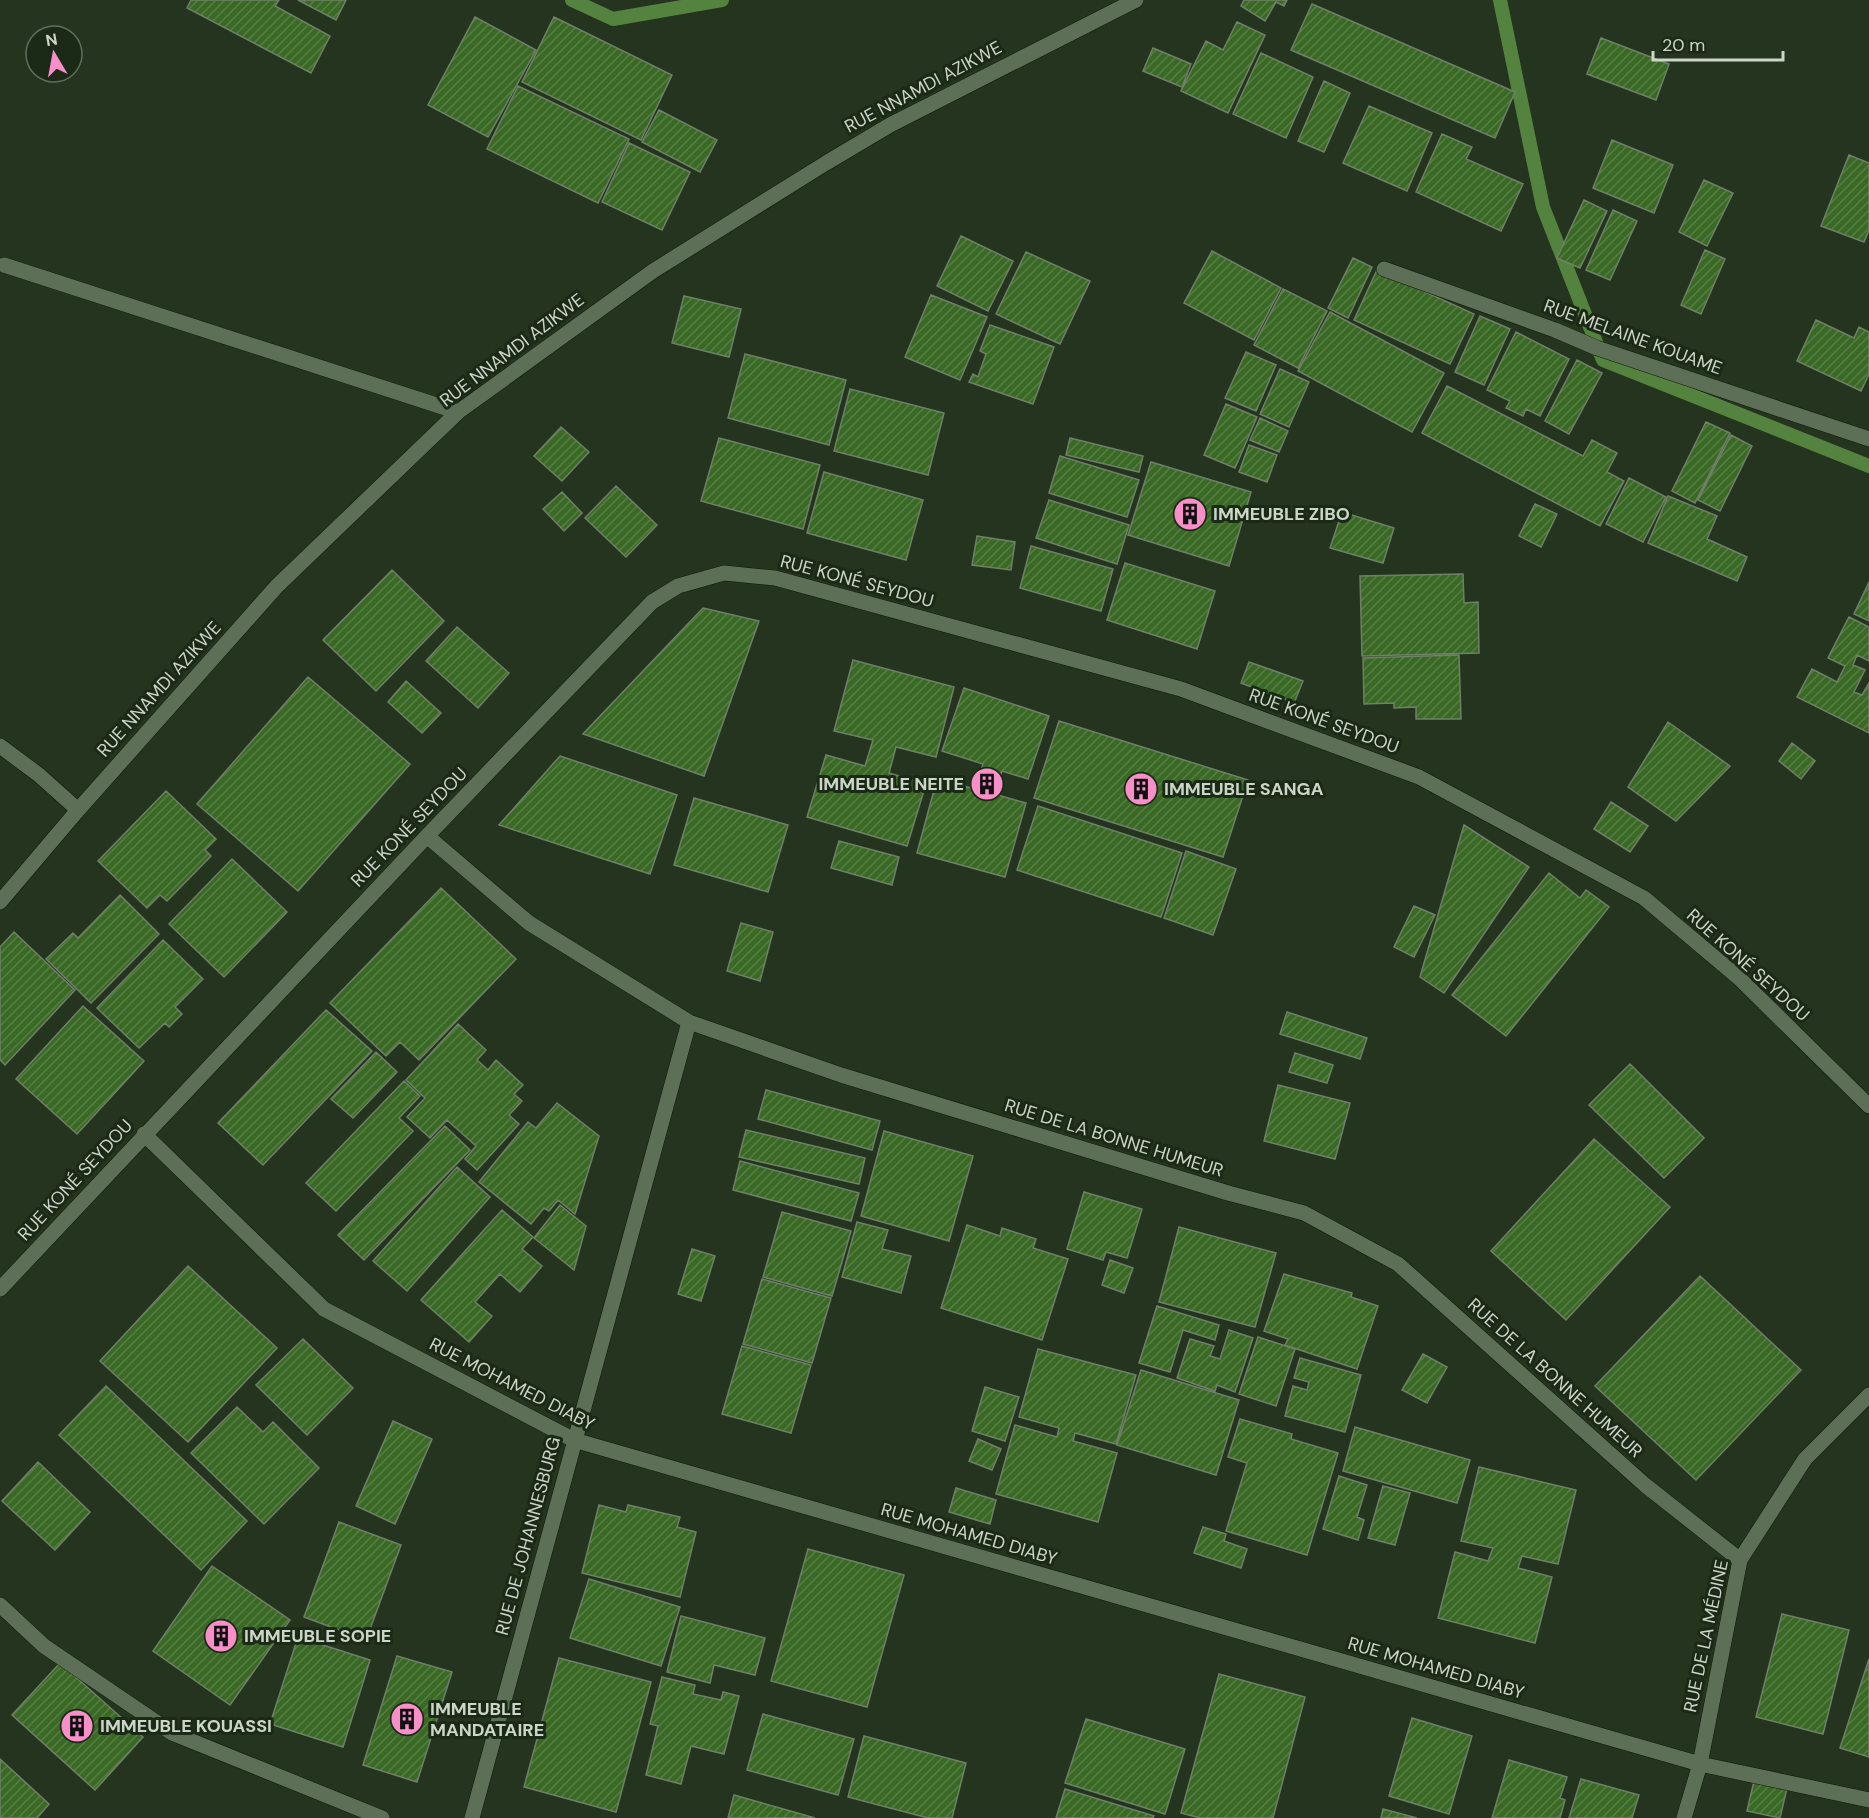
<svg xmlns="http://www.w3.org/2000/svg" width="1869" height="1818" font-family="'DM Sans',sans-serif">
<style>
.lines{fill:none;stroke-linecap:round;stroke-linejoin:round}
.stream{stroke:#54833f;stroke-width:14}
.building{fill:url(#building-hatch);stroke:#6f8068;stroke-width:1.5}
.minor-casing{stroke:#0e1b08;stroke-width:16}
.minor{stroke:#5e6f58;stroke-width:15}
.labels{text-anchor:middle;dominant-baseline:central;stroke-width:6;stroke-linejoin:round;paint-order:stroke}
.street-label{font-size:18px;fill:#cbd5c8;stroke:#1b2a16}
.poi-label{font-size:18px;font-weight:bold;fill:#cbd5c8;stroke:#1b2a16;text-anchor:start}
</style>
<defs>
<pattern id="building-hatch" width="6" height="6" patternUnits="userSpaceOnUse" patternTransform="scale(1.5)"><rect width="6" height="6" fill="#3a6925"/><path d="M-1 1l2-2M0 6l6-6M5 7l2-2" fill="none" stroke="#557e43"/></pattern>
</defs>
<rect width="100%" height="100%" fill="#25341f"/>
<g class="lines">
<path class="stream" d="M572 0 613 19 722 0
M1500 0 1543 207 1603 360 1869 466"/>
</g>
<path class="building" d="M191 0H279L275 6 330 36 311 73 187 8Z
M298 0H346L336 20Z
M1244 0H1287L1284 6 1276 2 1265 21 1241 6Z
M1312 4 1515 92 1495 138 1291 50Z
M475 17 536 50 488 137 428 105Z
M554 17 672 75 641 140 522 82Z
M1237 22 1265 35 1228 113 1181 91 1206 41 1223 50Z
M1601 38 1669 64 1656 100 1587 74Z
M1153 48 1191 64 1182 87 1143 71Z
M1261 53 1313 77 1286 138 1233 114Z
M1324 81 1350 93 1324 152 1298 141Z
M518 86 629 139 598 203 487 149Z
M1369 106 1432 133 1407 191 1343 163Z
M659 110 717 140 700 172 642 142Z
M1442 134 1472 147 1466 159 1523 184 1501 231 1416 192Z
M1612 140 1673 165 1654 213 1593 188Z
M629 143 690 172 662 230 602 202Z
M1849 155 1869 163V230L1864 242 1821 226Z
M1704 180 1733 193 1707 246 1679 232Z
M1584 200 1607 211 1580 268 1557 258Z
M1613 210 1637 221 1610 280 1586 270Z
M961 236 1013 261 988 311 937 286Z
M1705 250 1725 259 1701 314 1681 305Z
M1212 251 1281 288 1254 340 1184 303Z
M1026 252 1090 281 1060 344 996 314Z
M1353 258 1372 267 1348 318 1328 308Z
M1377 270 1474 314 1450 364 1354 320Z
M1283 289 1327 311 1298 368 1254 345Z
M931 295 987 317 960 380 905 357Z
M684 296 741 309 729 357 672 343Z
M1330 312 1444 373 1412 432 1298 371Z
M1480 316 1510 329 1484 385 1455 372Z
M1816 320 1854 338 1859 327 1869 332V374L1861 391 1797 361Z
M990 325 1054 347 1033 404 969 382 973 374 978 377 986 354 980 351Z
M1516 332 1569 359 1540 416 1526 409 1523 416 1506 408 1510 401 1487 390Z
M1246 352 1276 365 1256 411 1225 398Z
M745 354 846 380 829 445 728 418Z
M1577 360 1602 373 1569 434 1545 421Z
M1280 369 1309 382 1289 427 1260 414Z
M1447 386 1583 456 1592 440 1617 453 1607 472 1624 481 1600 526 1422 433Z
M850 389 944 413 928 475 834 451Z
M1226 404 1257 417 1235 468 1204 455Z
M1260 418 1288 431 1279 452 1250 440Z
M1706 422 1730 433 1695 503 1672 491Z
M561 427 589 452 562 481 534 456Z
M1731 435 1752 446 1720 511 1698 500Z
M719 438 820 465 803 529 701 501Z
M1070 438 1143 456 1139 472 1066 455Z
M1249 445 1277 455 1267 482 1239 472Z
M1060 456 1139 480 1127 517 1049 493Z
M1151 462 1251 492 1229 566 1128 535Z
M824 472 923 500 906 560 807 533Z
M1629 478 1666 497 1643 542 1606 524Z
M616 486 657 525 626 557 585 518Z
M562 492 582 513 564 531 543 509Z
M1668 496 1717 516 1707 539 1747 557 1737 581 1648 543Z
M1049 500 1129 525 1117 564 1036 538Z
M1535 504 1557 514 1541 547 1519 536Z
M1342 512 1394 528 1383 563 1330 548Z
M977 536 1015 542 1011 570 972 565Z
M1031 546 1113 569 1101 611 1020 588Z
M1125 563 1215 591 1197 649 1107 620Z
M392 570 444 621 376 691 323 640Z
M1463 574 1464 603 1478 602 1479 653 1362 656 1360 576Z
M1869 582V621L1854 614Z
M703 608 759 621 704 776 583 734Z
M1849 617 1869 627V661L1857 655 1853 665 1865 670 1854 692 1862 695 1869 683V733L1797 697 1812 669 1837 682 1845 666 1828 658Z
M457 627 509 673 478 708 426 661Z
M1459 655 1461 719H1416V707L1394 708V703L1364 704 1363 658Z
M853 660 954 687 936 757 896 747 889 773 926 784 907 846 807 817 826 755 865 766 873 740 834 731Z
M1249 662 1303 681 1294 703 1241 683Z
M308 677 410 764 298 891 197 804Z
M406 681 441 713 422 733 388 702Z
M964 688 1049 716 1028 779 1002 771 994 794 1026 803 1005 877 917 853 937 779 975 789 983 764 942 751Z
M1059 721 1248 780 1223 857 1034 798Z
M1668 722 1730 766 1676 821 1628 787Z
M1792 743 1815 761 1801 779 1779 761Z
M560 756 677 795 650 874 499 825Z
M166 791 216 839 205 850 211 856 167 901 160 895 147 908 98 861Z
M694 798 788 825 768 892 674 865Z
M1611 802 1648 826 1630 852 1594 829Z
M1038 806 1182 853 1161 917 1017 870Z
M1464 825 1529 867 1444 993 1420 977Z
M839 841 899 857 892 885 831 868Z
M1186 851 1236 869 1213 935 1164 918Z
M232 859 287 912 224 977 169 924Z
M1549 873 1580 898 1586 890 1609 907 1506 1036 1452 995Z
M441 888 516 959 419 1060 400 1042 386 1056 330 1003Z
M120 895 159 934 91 1003 46 959 73 933 78 938Z
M1414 906 1435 915 1414 957 1394 947Z
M741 923 773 932 760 981 727 971Z
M14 932 75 990 5 1065 0 1060V947Z
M163 940 203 979 175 1007 182 1014 169 1027 165 1023 139 1048 97 1008Z
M83 1006 144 1061 77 1134 16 1079Z
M326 1010 372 1051 263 1165 218 1123Z
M1287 1012 1367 1038 1360 1059 1280 1034Z
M458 1024 486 1050 477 1060 488 1070 496 1060 523 1085 514 1094 522 1101 509 1115 519 1124 477 1170 465 1159 476 1146 447 1120 430 1138 407 1117 425 1098 406 1080Z
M376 1052 397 1072 353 1118 331 1099Z
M1295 1053 1333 1065 1327 1083 1289 1072Z
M1630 1064 1704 1138 1664 1178 1589 1105Z
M404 1081 420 1096 399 1118 413 1131 336 1211 306 1183Z
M1278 1085 1350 1103 1335 1159 1264 1141Z
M766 1090 880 1121 872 1150 758 1119Z
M557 1103 599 1136 575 1214 558 1200 549 1211 544 1208 531 1224 479 1182 528 1122 536 1128Z
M445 1126 470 1150 364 1260 338 1235Z
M746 1130 865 1158 859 1184 739 1157Z
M884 1131 973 1156 949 1241 861 1216Z
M1594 1139 1670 1207 1566 1320 1491 1251Z
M740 1161 859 1193 851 1221 733 1190Z
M457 1167 490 1197 407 1291 373 1261Z
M1084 1192 1142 1209 1127 1258 1106 1252 1103 1260 1067 1249Z
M560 1205 586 1226 574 1270 534 1238Z
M502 1210 533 1237 522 1249 542 1266 520 1292 500 1274 475 1302 492 1316 469 1342 421 1300Z
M782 1212 851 1231 832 1296 763 1277Z
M857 1222 888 1230 882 1249 911 1256 901 1293 842 1277Z
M967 1225 1000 1236 1002 1228 1036 1239 1033 1248 1068 1259 1042 1340 941 1308Z
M1179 1227 1276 1253 1255 1327 1159 1302Z
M692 1249 715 1256 701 1301 678 1294Z
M1110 1260 1133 1268 1124 1293 1102 1285Z
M188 1266 277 1348 188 1442 100 1361Z
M1284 1274 1352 1293 1351 1297 1378 1306 1357 1369 1285 1345 1288 1339 1264 1331Z
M1700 1276 1801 1370 1696 1480 1595 1386Z
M762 1279 831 1298 812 1363 743 1344Z
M1157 1306 1219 1325 1215 1340 1183 1330 1170 1372 1139 1363Z
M1229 1330 1253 1338 1235 1392 1217 1385 1215 1391 1177 1378 1190 1339 1214 1346 1210 1356 1220 1359Z
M1258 1337 1295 1349 1276 1406 1239 1394Z
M303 1339 353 1388 307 1435 256 1385Z
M742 1346 811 1365 791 1433 722 1414Z
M1038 1349 1136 1375 1116 1444 1075 1433 1073 1441 1117 1453 1098 1522 996 1494 1015 1425 1057 1437 1059 1428 1019 1417Z
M1423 1354 1447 1367 1427 1403 1402 1390Z
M1300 1358 1361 1375 1345 1432 1285 1416 1293 1386 1307 1390 1309 1382 1294 1378Z
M1141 1370 1239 1400 1216 1475 1117 1445Z
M106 1386 247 1521 201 1570 59 1435Z
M985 1387 1019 1397 1005 1441 972 1431Z
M237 1407 263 1432 273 1422 319 1468 264 1524 191 1453Z
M1240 1419 1292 1434 1291 1439 1338 1453 1307 1555 1226 1531 1247 1463 1228 1457Z
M393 1421 432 1439 395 1524 356 1506Z
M1355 1427 1470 1460 1457 1503 1343 1471Z
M978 1439 1001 1449 992 1470 969 1461Z
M38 1462 90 1512 55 1550 2 1501Z
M1479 1467 1576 1490 1558 1564 1522 1556 1518 1568 1552 1577 1535 1643 1438 1618 1455 1552 1488 1561 1493 1548 1461 1541Z
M1339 1476 1367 1485 1357 1517 1364 1520 1358 1540 1323 1529Z
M1383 1486 1410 1493 1395 1545 1368 1538Z
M956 1488 996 1500 990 1524 949 1512Z
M599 1505 626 1512 628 1505 680 1517 677 1527 696 1532 680 1597 582 1573Z
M339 1522 401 1545 366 1640 304 1617Z
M1203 1527 1226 1534 1224 1541 1247 1549 1241 1568 1194 1553Z
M808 1549 904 1575 867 1707 771 1681Z
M212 1566 290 1620 230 1705 153 1651Z
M589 1579 680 1607 661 1666 570 1638Z
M1782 1614 1849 1630 1823 1734 1756 1717Z
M681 1616 765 1638 755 1675 714 1665 710 1683 667 1672Z
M298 1637 370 1660 343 1747 270 1724Z
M397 1656 452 1672 417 1782 363 1765Z
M559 1658 651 1682 616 1812 524 1787Z
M1869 1659V1757L1840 1748Z
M60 1663 143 1737 95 1790 12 1715Z
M1219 1674 1305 1697 1273 1818H1200L1181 1813Z
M662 1677 695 1685 693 1694 721 1700 723 1692 739 1696 724 1754 691 1746 681 1784 646 1775 658 1726 650 1724Z
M763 1714 854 1739 838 1795 747 1770Z
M1412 1718 1472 1736 1449 1814 1389 1796Z
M1086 1719 1185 1749 1165 1814 1065 1783Z
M864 1736 966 1763 952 1818H928L848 1797Z
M0 1759 49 1804 37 1818H0Z
M1509 1760 1567 1777 1560 1798 1565 1800 1560 1818H1492Z
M1581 1779 1639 1795 1632 1818H1569Z
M1754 1781 1787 1788 1780 1818 1747 1811Z
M1065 1789 1154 1816 1153 1818H1056Z
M734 1795 815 1818H728Z
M1383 1809 1417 1818H1381Z"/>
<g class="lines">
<g class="minor-casing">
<path id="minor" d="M4 265 458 412
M1384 269 1555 330 1597 348 1869 439
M0 746 39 775 78 810
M427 836 529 923 689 1022 841 1075 1228 1193 1304 1213 1398 1264 1645 1485 1740 1560
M0 902 78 810 277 586 458 412 653 271 826 163 890 125 1136 0
M144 1134 324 1309 574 1440 1700 1764 1869 1800
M0 1289 427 836 652 602 678 586 724 573 775 578 1181 689 1419 777 1644 898 1739 978 1869 1106
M0 1605 44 1646 172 1733 382 1818
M472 1818 689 1022
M1684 1818 1700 1764 1740 1560 1805 1459 1869 1395"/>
</g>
<use href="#minor" class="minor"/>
</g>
<defs>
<g id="building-disc" transform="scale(1.725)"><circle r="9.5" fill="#f98fc9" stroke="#1b2a16"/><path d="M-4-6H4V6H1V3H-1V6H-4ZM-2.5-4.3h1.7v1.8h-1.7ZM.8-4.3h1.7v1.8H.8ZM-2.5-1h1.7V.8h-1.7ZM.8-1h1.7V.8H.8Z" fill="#111"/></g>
</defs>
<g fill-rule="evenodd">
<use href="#building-disc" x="1190" y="514"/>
<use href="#building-disc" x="987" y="784"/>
<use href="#building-disc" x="1141" y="789"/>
<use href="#building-disc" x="221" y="1636"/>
<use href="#building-disc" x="407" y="1719"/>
<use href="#building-disc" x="77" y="1726"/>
</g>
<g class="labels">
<g class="street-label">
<text transform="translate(923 87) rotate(-28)">RUE NNAMDI AZIKWE</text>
<text transform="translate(1633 337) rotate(20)">RUE MELAINE KOUAME</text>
<text transform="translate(512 350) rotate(-37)">RUE NNAMDI AZIKWE</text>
<text transform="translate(857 581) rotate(15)">RUE KONÉ SEYDOU</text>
<text transform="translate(159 689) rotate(-48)">RUE NNAMDI AZIKWE</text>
<text transform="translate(1324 721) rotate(20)">RUE KONÉ SEYDOU</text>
<text transform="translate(409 827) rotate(-46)">RUE KONÉ SEYDOU</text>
<text transform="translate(1748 965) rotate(42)">RUE KONÉ SEYDOU</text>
<text transform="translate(1114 1138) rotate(17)">RUE DE LA BONNE HUMEUR</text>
<text transform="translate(75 1180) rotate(-47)">RUE KONÉ SEYDOU</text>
<text transform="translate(1555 1378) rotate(42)">RUE DE LA BONNE HUMEUR</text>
<text transform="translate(512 1384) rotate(27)">RUE MOHAMED DIABY</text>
<text transform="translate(969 1534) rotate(16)">RUE MOHAMED DIABY</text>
<text transform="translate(528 1536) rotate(-75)">RUE DE JOHANNESBURG</text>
<text transform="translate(1706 1636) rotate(-78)">RUE DE LA MÉDINE</text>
<text transform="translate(1436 1668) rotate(16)">RUE MOHAMED DIABY</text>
</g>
<g class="poi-label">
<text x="1213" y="514">IMMEUBLE ZIBO</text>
<text x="964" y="784" text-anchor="end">IMMEUBLE NEITE</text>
<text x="1164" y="789">IMMEUBLE SANGA</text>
<text x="244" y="1636">IMMEUBLE SOPIE</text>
<text x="430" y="1709">IMMEUBLE<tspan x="430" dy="21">MANDATAIRE</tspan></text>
<text x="100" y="1726">IMMEUBLE KOUASSI</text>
</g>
</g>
<g transform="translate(54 54) rotate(350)"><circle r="28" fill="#1b2a16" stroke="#616e5d" stroke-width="1.5"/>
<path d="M0-4.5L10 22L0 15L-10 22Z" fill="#f98fc9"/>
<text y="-9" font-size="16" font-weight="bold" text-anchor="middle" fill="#cbd5c8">N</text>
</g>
<path d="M1653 51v9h130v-9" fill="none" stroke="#cbd5c8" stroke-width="3"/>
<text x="1662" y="51" font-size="18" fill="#cbd5c8" stroke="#1b2a16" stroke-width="4.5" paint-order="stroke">20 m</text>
</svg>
